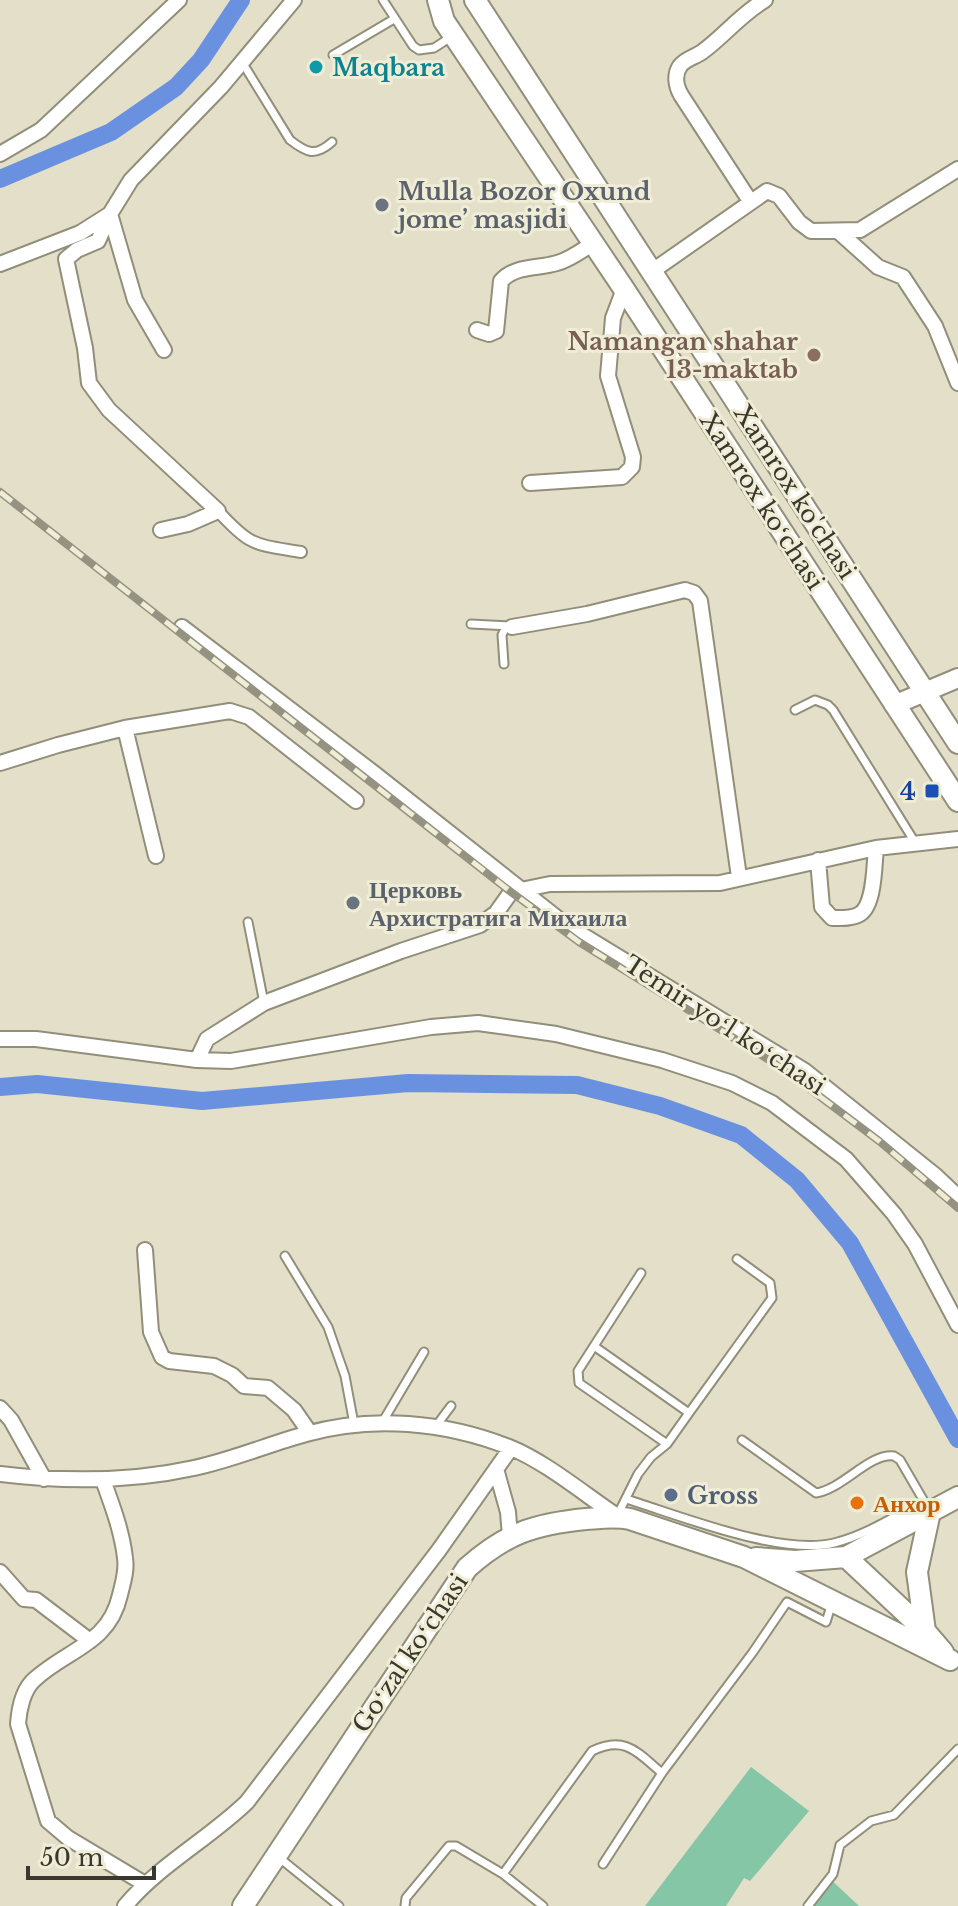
<svg xmlns="http://www.w3.org/2000/svg" width="958" height="1906" font-family="'Libre Baskerville',serif">
<style>
.green{fill:#84c6a5}
.lines{fill:none;stroke-linecap:round;stroke-linejoin:round}
.canal{stroke:#6a91df;stroke-width:18}
.service-casing{stroke:#918e79;stroke-width:11}
.pedestrian-casing{stroke:#918e79;stroke-width:14}
.minor-casing{stroke:#918e79;stroke-width:18}
.tertiary-casing{stroke:#918e79;stroke-width:22}
.secondary-casing{stroke:#918e79;stroke-width:24}
.service{stroke:#fff;stroke-width:7}
.pedestrian{stroke:#fff;stroke-width:10}
.minor{stroke:#fff;stroke-width:14}
.tertiary{stroke:#fff;stroke-width:18}
.secondary{stroke:#fff;stroke-width:20}
.rail-casing{stroke:#959282;stroke-width:8}
.rail{stroke:#f0edd6;stroke-width:5;stroke-dasharray:15;stroke-linecap:butt}
.culture-dot{fill:#0f9aa8;stroke:#f0edd6;stroke-width:3}
.worship-dot{fill:#6b7280;stroke:#f0edd6;stroke-width:3}
.education-dot{fill:#8d6e63;stroke:#f0edd6;stroke-width:3}
.transit-dot{fill:#1a4fb4;stroke:#f0edd6;stroke-width:3}
.service-dot{fill:#5c6f8a;stroke:#f0edd6;stroke-width:3}
.food-dot{fill:#e8710a;stroke:#f0edd6;stroke-width:3}
.labels{text-anchor:middle;dominant-baseline:central;stroke-width:6;stroke-linejoin:round;paint-order:stroke}
.culture-label{font-size:24px;font-weight:bold;fill:#0d838f;stroke:#f0edd6;text-anchor:start}
.worship-label{font-size:24px;font-weight:bold;fill:#5b616d;stroke:#f0edd6;text-anchor:start}
.education-label{font-size:24px;font-weight:bold;fill:#785e54;stroke:#f0edd6;text-anchor:end}
.street-label{font-size:24px;fill:#39372e;stroke:#f0edd6}
.transit-label{font-size:24px;font-weight:bold;fill:#164399;stroke:#f0edd6;text-anchor:end}
.service-label{font-size:24px;font-weight:bold;fill:#4e5e75;stroke:#f0edd6;text-anchor:start}
.food-label{font-size:24px;font-weight:bold;fill:#c56008;stroke:#f0edd6;text-anchor:start}
</style>
<rect width="100%" height="100%" fill="#e3dfc9"/>
<path class="green" d="M751 1767 809 1811 750 1881 744 1878 726 1906H645Z
M827 1876 859 1906H805Z"/>
<g class="lines">
<path class="canal" d="M0 179 111 132 176 87 201 60 241 0
M0 1087 37 1084 202 1101 408 1083 577 1085 660 1106 741 1135 797 1180 850 1243 958 1439"/>
<g class="service-casing">
<path id="service" d="M383 0 413 46 419 50 434 48 451 37
M333 55 394 19
M242 62 290 140C307 153 315 157 332 142
M471 624 510 626
M504 664 502 635 505 629 512 627
M795 710 815 700 828 705 833 710 916 844
M248 922 264 1003
M285 1256 328 1327 345 1376 354 1424
M594 1346 578 1371 579 1383 667 1444
M689 1413 772 1298 770 1283 737 1259
M383 1421 424 1352
M436 1426 451 1406
M742 1440 816 1493C843 1489 869 1453 894 1456L900 1460 925 1503
M626 1499C681 1516 780 1556 834 1543 866 1535 895 1516 923 1501
M618 1514 638 1474 651 1457 667 1444 689 1413 594 1346 641 1273
M277 1856 339 1906
M603 1864 662 1773
M503 1874 592 1751C625 1735 637 1752 662 1773L753 1652 787 1602 826 1622 832 1603
M405 1906 406 1898 449 1846H456L503 1874 543 1906
M808 1906 833 1874 840 1845 871 1821 894 1815 958 1749"/>
</g>
<g class="pedestrian-casing">
<path id="pedestrian" d="M218 511C251 547 254 544 301 552"/>
</g>
<g class="minor-casing">
<path id="minor" d="M0 154 41 130 179 0
M750 201 681 95C676 86 674 75 680 66 685 59 695 57 702 52 724 36 741 14 765 0
M110 214 98 241 77 250 66 259 85 348 89 383 109 410 218 511 188 524 161 530
M110 214 135 300 164 350
M839 232 878 267 903 277 935 326 958 383
M0 264 80 233 110 214 131 180 221 87 294 0
M651 272 767 191 779 196 799 222 811 231 860 230 958 169
M477 330 489 334 496 331 501 281C515 265 538 269 557 263 569 260 581 251 592 244
M530 483 622 477 632 467 633 457 608 376 613 318 624 289
M182 627 375 774 566 925 805 1071 936 1176 958 1197
M512 627 587 614 685 590 694 593 700 601 739 877
M125 728 156 856
M0 763 58 745 125 728 230 711 249 717 356 801
M818 860 822 907 832 918C841 918 850 919 858 915 875 908 874 865 876 848
M0 1039H36L197 1060 231 1061 431 1027 478 1023 556 1034 662 1060 732 1083 772 1103 846 1159 894 1214 915 1244 958 1325
M197 1060 207 1039 264 1003 401 951 480 925 496 913 511 892 550 884 720 883 876 848 958 839
M145 1250 151 1332 162 1357 169 1361 214 1366 232 1375 244 1386 268 1388 294 1410 310 1433
M0 1408 11 1420 44 1479
M496 1469 508 1512 510 1536
M0 1474C65 1482 130 1482 194 1468 232 1460 269 1444 306 1434 372 1415 445 1422 509 1447 546 1462 584 1494 617 1516
M103 1480C112 1505 122 1531 125 1558 127 1571 123 1582 120 1595 109 1644 68 1649 35 1679 23 1689 19 1710 18 1724L48 1821 68 1838 145 1884
M0 1572 24 1599 36 1600 90 1641
M125 1906C159 1865 209 1839 247 1802L439 1550 511 1448"/>
</g>
<g class="tertiary-casing">
<path id="tertiary" d="M894 705 958 678"/>
</g>
<g class="secondary-casing">
<path id="secondary" d="M438 0 444 21 624 289 958 801
M475 0 958 743
M846 1557 925 1631 943 1652
M756 1558 795 1561 846 1557 958 1497
M925 1631 917 1572 930 1512
M243 1906 467 1568C506 1533 535 1524 586 1519 601 1518 615 1516 630 1519L744 1557 950 1660"/>
</g>
<use href="#service" class="service"/>
<use href="#pedestrian" class="pedestrian"/>
<use href="#minor" class="minor"/>
<use href="#tertiary" class="tertiary"/>
<use href="#secondary" class="secondary"/>
<g class="rail-casing">
<path id="rail" d="M0 492 511 892 579 942 782 1068 879 1141 958 1208"/>
</g>
<use href="#rail" class="rail"/>
</g>
<circle class="culture-dot" cx="316" cy="67" r="8"/>
<g class="worship-dot">
<circle cx="382" cy="205" r="8"/>
<circle cx="353" cy="903" r="8"/>
</g>
<circle class="education-dot" cx="814" cy="355" r="8"/>
<rect class="transit-dot" x="924" y="783" width="16" height="16" rx="4"/>
<circle class="service-dot" cx="671" cy="1495" r="8"/>
<circle class="food-dot" cx="857" cy="1503" r="8"/>
<g class="labels">
<g class="culture-label">
<text x="332" y="67">Maqbara</text>
</g>
<g class="worship-label">
<text x="398" y="191">Mulla Bozor Oxund<tspan x="398" dy="28">jome’ masjidi</tspan></text>
<text x="369" y="889">Церковь<tspan x="369" dy="28">Архистратига Михаила</tspan></text>
</g>
<g class="education-label">
<text x="798" y="341">Namangan shahar<tspan x="798" dy="28">13-maktab</tspan></text>
</g>
<g class="street-label">
<text transform="translate(795 492) rotate(57)">Xamrox ko'chasi</text>
<text transform="translate(762 501) rotate(57)">Xamrox koʻchasi</text>
<text transform="translate(725 1025) rotate(33)">Temir yoʻl koʻchasi</text>
<text transform="translate(410 1653) rotate(-56)">Goʻzal koʻchasi</text>
</g>
<g class="transit-label">
<text x="916" y="791">4</text>
</g>
<g class="service-label">
<text x="687" y="1495">Gross</text>
</g>
<g class="food-label">
<text x="873" y="1503">Анхор</text>
</g>
</g>
<path d="M28 1866v12h126v-12" fill="none" stroke="#39372e" stroke-width="4"/>
<text x="40" y="1866" font-size="24" fill="#39372e" stroke="#f0edd6" stroke-width="6" paint-order="stroke">50 m</text>
</svg>
